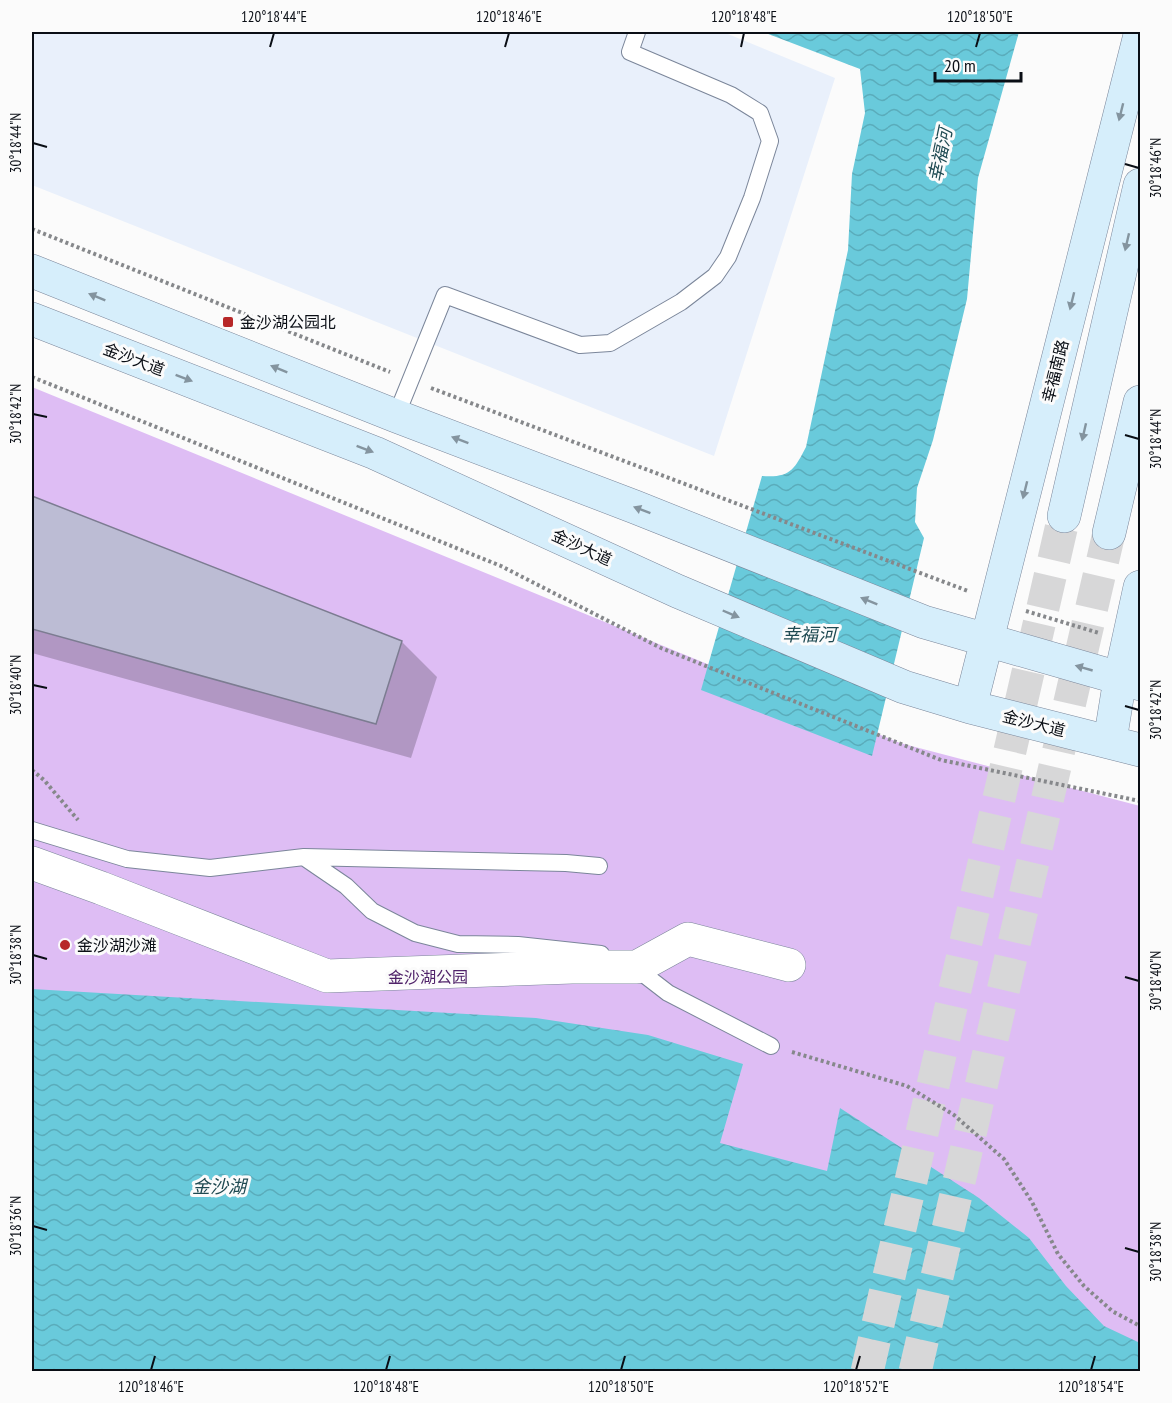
<svg xmlns="http://www.w3.org/2000/svg" width="1172" height="1403" font-family="'PT Sans Narrow','Noto Sans SC',sans-serif">
<style>
.built{fill:#e9f0fb}
.park{fill:#debdf4}
.water{fill:url(#water-waves)}
.shadow{fill:#0003}
.building{fill:#bcbcd4;stroke:#7c7c91;stroke-width:1.5}
.lines{fill:none;stroke-linecap:round;stroke-linejoin:round}
.secondary-tunnel{stroke:#d7d7d8;stroke-width:33;stroke-dasharray:33 16;stroke-linecap:butt}
.lane-casing{stroke:#7b869a;stroke-width:18}
.street-casing{stroke:#7b869a;stroke-width:34}
.secondary-casing{stroke:#7b869a;stroke-width:34}
.path{stroke:#86888b;stroke-width:4;stroke-dasharray:3 3;stroke-linecap:butt}
.lane{stroke:#fff;stroke-width:16}
.street{stroke:#fff;stroke-width:33}
.secondary{stroke:#d6eefb;stroke-width:33}
.oneway{fill:#84949f}
.ticks{fill:none;stroke:#0a0e15;stroke-width:2}
.poi-dot{fill:#b72728;stroke:#fbfbfb;stroke-width:2}
.labels{text-anchor:middle;dominant-baseline:central;stroke-width:6;stroke-linejoin:round;paint-order:stroke}
.poi-label{font-size:16px;fill:#0a0e15;stroke:#fbfbfb;text-anchor:start}
.street-label{font-size:16px;fill:#0a0e15;stroke:#fbfbfb}
.park-label{font-size:16px;fill:#50236a;stroke:#fbfbfb}
.water-label{font-size:18px;font-style:italic;fill:#1e4951;stroke:#fbfbfb}
.neatline{fill:none;stroke:#0a0e15;stroke-width:2}
.ticks-label{font-size:15px;text-anchor:middle;fill:#0a0e15}
</style>
<defs>
<pattern id="water-waves" width="16" height="10" patternUnits="userSpaceOnUse" patternTransform="scale(1.5)"><rect width="16" height="10" fill="#69cadb"/><path d="M0 5q4-4 8 0t8 0" fill="none" stroke="#5aacbb"/></pattern>
</defs>
<rect width="100%" height="100%" fill="#fbfbfb"/>
<path class="built" d="M32 32H723L835 78 714 456 32 185Z"/>
<path class="park" d="M32 387 900 743 1140 806V1371H32Z"/>
<path class="water" d="M763 32H1019L978 178 967 299 933 440 917 488 915 522 924 538 872 756 701 690 762 476C790 478 794 470 806 447L848 250 852 174 865 113 860 69Z
M32 989 536 1018 648 1035 743 1064 720 1143 827 1171 840 1108 979 1198 1029 1238 1066 1286 1104 1326 1140 1343V1371H32Z"/>
<path class="shadow" d="M32 497 402 642 437 677 411 758 32 653Z"/>
<path class="building" d="M32 496 402 641 376 724 32 629Z"/>
<g class="lines">
<path class="secondary-tunnel" d="M867 1372 1064 516
M915 1372 1109 533"/>
<g class="lane-casing">
<path id="lane" d="M396 416 445 295 580 345 610 343 681 302 715 276 728 257 752 198 770 141 760 113 731 95 630 52 637 32
M32 830 127 859 210 868 304 857 566 863 599 866
M305 858 346 886 372 911 415 933 458 944 518 945 601 954
M633 966 668 993 771 1046"/>
</g>
<g class="street-casing">
<path id="street" d="M32 863 101 888 327 976 572 967H637L688 939 789 965"/>
</g>
<g class="secondary-casing">
<path id="secondary" d="M32 271 396 416 635 507 924 622 1140 684
M32 319 375 453 677 591 904 687 970 707 1140 750
M1064 516 1140 185
M1109 533 1140 402
M970 707 1140 35
M1110 741 1120 679 1140 587"/>
</g>
<path class="path" d="M32 229 390 372
M32 377 501 566 661 648 941 760 1140 801
M431 388 968 591
M1026 611 1099 633
M32 770 44 780 78 820
M792 1052 907 1086 954 1115 1004 1159 1032 1202 1058 1254 1084 1286 1112 1311 1140 1326"/>
<use href="#lane" class="lane"/>
<use href="#street" class="street"/>
<use href="#secondary" class="secondary"/>
</g>
<defs><path id="oneway-solid" d="M-6-.8H1V-3.2L6.5 0L1 3.2V.8H-6Z" transform="scale(1.5)"/></defs>
<g class="oneway">
<use href="#oneway-solid" transform="translate(1121 112) rotate(104)"/>
<use href="#oneway-solid" transform="translate(1127 242) rotate(103)"/>
<use href="#oneway-solid" transform="translate(97 297) rotate(-158)"/>
<use href="#oneway-solid" transform="translate(1072 301) rotate(104)"/>
<use href="#oneway-solid" transform="translate(279 369) rotate(-158)"/>
<use href="#oneway-solid" transform="translate(184 378) rotate(21)"/>
<use href="#oneway-solid" transform="translate(1084 432) rotate(103)"/>
<use href="#oneway-solid" transform="translate(460 440) rotate(-159)"/>
<use href="#oneway-solid" transform="translate(365 449) rotate(21)"/>
<use href="#oneway-solid" transform="translate(1025 490) rotate(104)"/>
<use href="#oneway-solid" transform="translate(642 510) rotate(-159)"/>
<use href="#oneway-solid" transform="translate(869 601) rotate(-158)"/>
<use href="#oneway-solid" transform="translate(731 614) rotate(23)"/>
<use href="#oneway-solid" transform="translate(1084 668) rotate(-164)"/>
</g>
<path class="ticks" d="M270 47 274 33M505 47 509 33M741 47 744 33M976 47 980 33M33 143 47 147M1125 164 1139 168M33 414 47 417M1125 435 1139 439M33 685 47 688M1125 706 1139 710M33 955 47 959M1125 977 1139 981M33 1226 47 1230M1125 1248 1139 1252M151 1370 155 1356M386 1370 390 1356M621 1370 625 1356M856 1370 860 1356M1091 1370 1095 1356"/>
<g class="poi-dot">
<rect x="222" y="316" width="12" height="12" rx="3"/>
<circle cx="65" cy="945" r="6"/>
</g>
<g class="labels">
<g class="poi-label">
<text x="240" y="322">金沙湖公园北</text>
<text x="77" y="945">金沙湖沙滩</text>
</g>
<g class="street-label">
<text transform="translate(134 359) rotate(21)">金沙大道</text>
<text transform="translate(1055 371) rotate(-76)">幸福南路</text>
<text transform="translate(582 547) rotate(25)">金沙大道</text>
<text transform="translate(1034 723) rotate(14)">金沙大道</text>
</g>
<g class="park-label">
<text x="428" y="977">金沙湖公园</text>
</g>
<g class="water-label">
<text transform="translate(940 155) rotate(-78)">幸福河</text>
<text x="809" y="634">幸福河</text>
<text x="219" y="1186">金沙湖</text>
</g>
</g>
<rect width="1172" height="1403" fill="none" stroke="#fbfbfb" stroke-width="66"/>
<path d="M935 72v9h86v-9" fill="none" stroke="#0a0e15" stroke-width="3"/>
<text x="944" y="72" font-size="18" fill="#0a0e15" stroke="#fbfbfb" stroke-width="4.5" paint-order="stroke">20 m</text>
<rect x="33" y="33" width="1106" height="1337" class="neatline"/>
<g class="ticks-label">
<text x="274" y="22">120°18'44"E</text>
<text x="509" y="22">120°18'46"E</text>
<text x="744" y="22">120°18'48"E</text>
<text x="980" y="22">120°18'50"E</text>
<text transform="translate(16 143) rotate(-90)" y="5">30°18'44"N</text>
<text transform="translate(1156 168) rotate(-90)" y="5">30°18'46"N</text>
<text transform="translate(16 414) rotate(-90)" y="5">30°18'42"N</text>
<text transform="translate(1156 439) rotate(-90)" y="5">30°18'44"N</text>
<text transform="translate(16 685) rotate(-90)" y="5">30°18'40"N</text>
<text transform="translate(1156 710) rotate(-90)" y="5">30°18'42"N</text>
<text transform="translate(16 955) rotate(-90)" y="5">30°18'38"N</text>
<text transform="translate(1156 981) rotate(-90)" y="5">30°18'40"N</text>
<text transform="translate(16 1226) rotate(-90)" y="5">30°18'36"N</text>
<text transform="translate(1156 1252) rotate(-90)" y="5">30°18'38"N</text>
<text x="151" y="1392">120°18'46"E</text>
<text x="386" y="1392">120°18'48"E</text>
<text x="621" y="1392">120°18'50"E</text>
<text x="856" y="1392">120°18'52"E</text>
<text x="1091" y="1392">120°18'54"E</text>
</g>
</svg>
